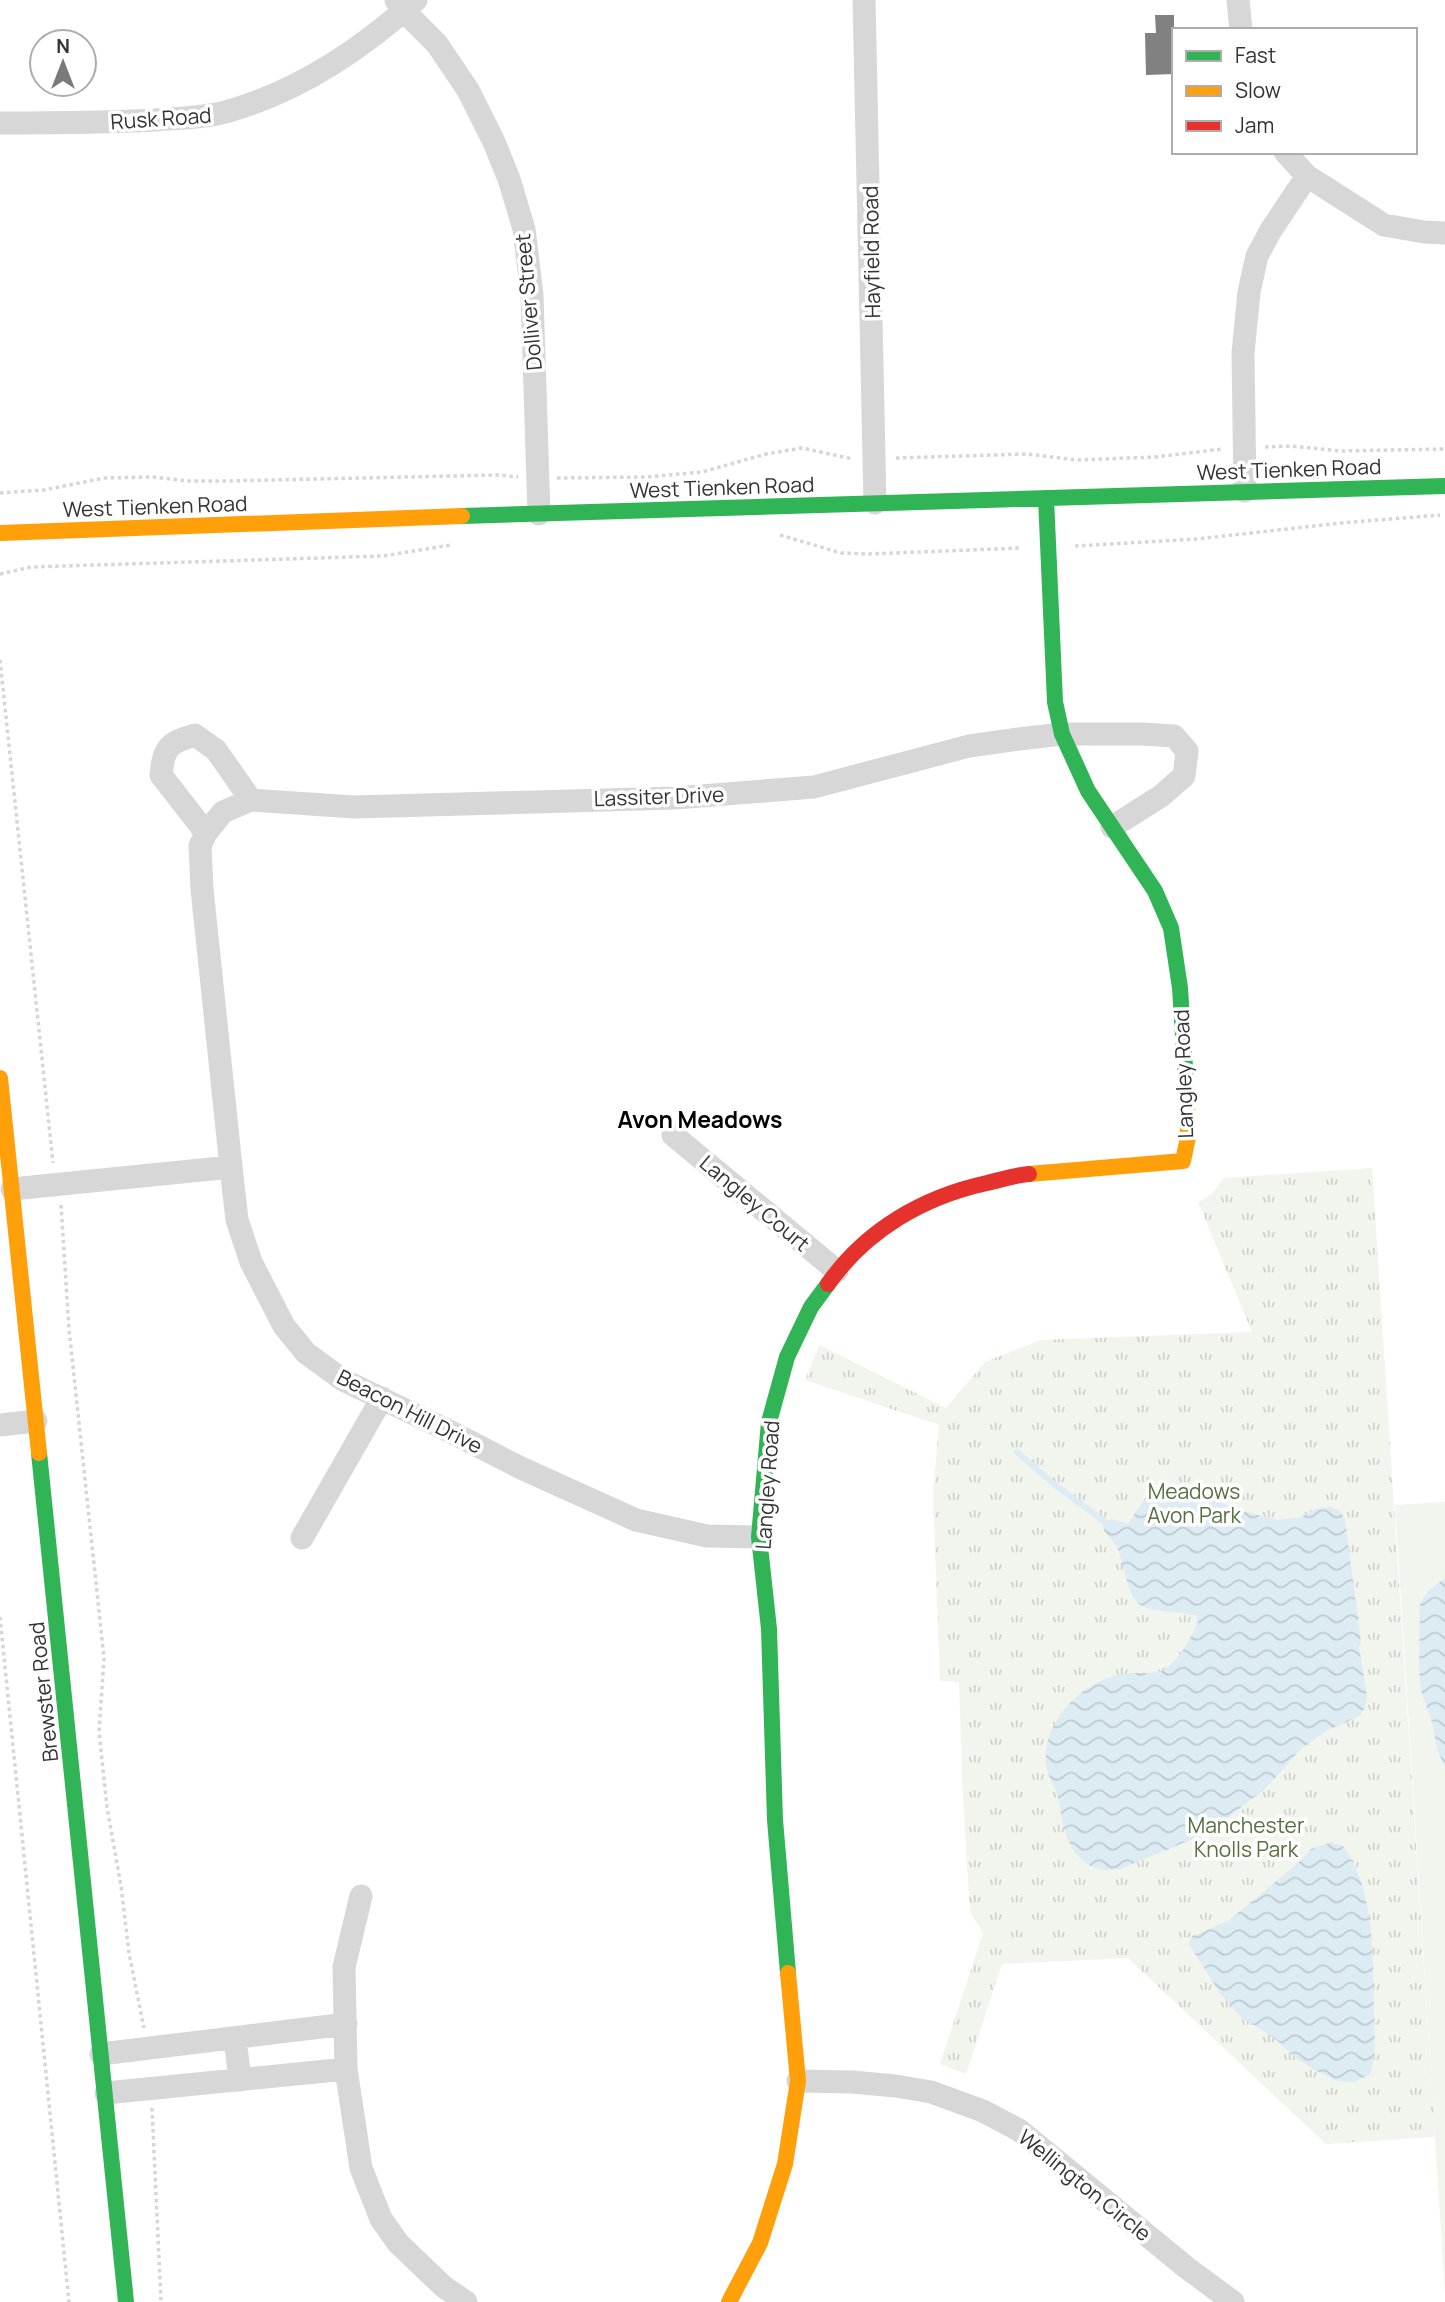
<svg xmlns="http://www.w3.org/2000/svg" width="1445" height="2302" font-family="Manrope,sans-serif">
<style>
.grass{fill:#f1f5ed}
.park{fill:url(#park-tufts)}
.water{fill:url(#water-waves)}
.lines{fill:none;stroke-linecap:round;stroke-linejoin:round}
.stream{stroke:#ddebf3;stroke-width:6}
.building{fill:#818181}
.path{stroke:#d6d6d6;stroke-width:3.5;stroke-dasharray:3.5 3.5;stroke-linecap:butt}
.street{stroke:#d7d7d7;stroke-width:23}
.fast{stroke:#30b455;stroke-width:16}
.slow{stroke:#ff9f0a;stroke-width:16}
.jam{stroke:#e5322d;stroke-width:16}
.labels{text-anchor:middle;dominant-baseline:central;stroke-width:7;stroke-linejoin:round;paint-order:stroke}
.street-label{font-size:21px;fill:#333;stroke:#fff}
.park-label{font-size:21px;fill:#56703f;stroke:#fff}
.neighbourhood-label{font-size:23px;font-weight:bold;fill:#000;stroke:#fff}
</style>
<defs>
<pattern id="park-tufts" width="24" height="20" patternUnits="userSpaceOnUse" patternTransform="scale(1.75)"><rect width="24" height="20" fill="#f1f5ed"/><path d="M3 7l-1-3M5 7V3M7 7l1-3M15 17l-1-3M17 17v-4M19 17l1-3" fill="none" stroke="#cfd2cc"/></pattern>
<pattern id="water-waves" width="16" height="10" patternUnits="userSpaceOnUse" patternTransform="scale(1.75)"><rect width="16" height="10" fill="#ddebf3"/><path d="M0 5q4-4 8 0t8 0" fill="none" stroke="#becad1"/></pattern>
</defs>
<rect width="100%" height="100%" fill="#fff"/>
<path class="grass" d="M1445 1502V2295L1395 1505Z"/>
<path class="park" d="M1372 1168 1435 2137 1326 2144 1128 1958 1002 1964 966 2074 940 2064 983 1933 970 1912 963 1799 959 1682 940 1681 933 1494 939 1425 805 1380 819 1345 946 1408 985 1362 1041 1340 1252 1332 1198 1202 1212 1194 1224 1178Z"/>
<path class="water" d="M1170 1486 1183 1488 1246 1512 1278 1520 1301 1517 1318 1508 1331 1507 1341 1512 1345 1520 1361 1642 1359 1647 1367 1695 1365 1707 1360 1716 1328 1730 1301 1749 1266 1788 1210 1832 1120 1869C1098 1873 1083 1866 1071 1846 1062 1830 1062 1812 1057 1794 1054 1784 1047 1775 1046 1764 1042 1721 1082 1681 1123 1674 1136 1671 1153 1676 1165 1669 1180 1659 1192 1637 1198 1621L1196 1615C1132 1605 1137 1619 1119 1552 1116 1540 1103 1536 1103 1524L1111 1519 1128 1524 1148 1494Z
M1445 1578V1767L1438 1752 1432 1723 1421 1691 1419 1669 1420 1604 1428 1591Z
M1329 1843 1342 1845C1376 1888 1373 1962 1374 2014 1374 2038 1377 2049 1370 2074L1355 2082 1338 2081 1314 2070 1296 2058 1274 2038 1240 2016 1219 1992 1189 1944 1192 1936 1228 1921 1297 1864 1311 1849Z"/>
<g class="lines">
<path class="stream" d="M1017 1452 1055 1485 1105 1522"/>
</g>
<path class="building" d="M1155 15H1174V74L1146 75 1145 33H1156Z"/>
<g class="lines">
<path class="path" d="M1265 447 1291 446 1340 451 1445 449
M896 458 1027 454 1077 460 1155 457 1223 449
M557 478 646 477 702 472 766 454 802 448 853 459
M0 493 44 490 104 478 153 477 188 481H225L497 475 518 477
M780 535 841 553 868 554 1021 548
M1075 546 1197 539 1341 523 1440 515
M0 574 31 567 383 556 451 545
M0 660 53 1163
M61 1205 69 1329 104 1658 99 1732 107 1807 121 1886 129 1953 144 2028
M0 1617 69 2302
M152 2108 161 2302"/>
<path class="street" d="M396 0 404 11 437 44 468 90 494 142 509 179 524 229 532 295 539 514
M864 0 875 503
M1238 0 1241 30
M0 123C52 123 103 123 155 120 179 118 206 118 229 111 299 91 363 48 416 0
M1285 152 1307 176 1384 225 1424 232 1445 233
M1245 491 1243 353 1249 292 1257 256 1271 230 1307 176
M206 833 161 775C164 747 168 743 195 735L216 750 251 800
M673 1135 837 1271
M231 1167 202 889 200 846 206 833 223 812 251 800 354 807 675 798 814 787 969 746 1019 739 1062 734H1142L1174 736 1187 751 1184 776 1161 796 1112 827
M12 1189 231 1167 237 1220 251 1262 284 1326 306 1353 343 1380 445 1429 521 1468 636 1520 707 1536 759 1537
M0 1425 36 1421
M302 1538 382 1398
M361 1896 344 1967 346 2069 361 2168 381 2219 398 2243 444 2287 466 2302
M235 2038 240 2080
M101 2054 346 2024
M798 2081 852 2082 896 2086 931 2092 983 2111 1019 2130 1187 2268 1233 2302
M106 2093 346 2069"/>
<path class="fast" d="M1046 498 1055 702 1062 734 1088 791 1155 891 1171 928 1180 988 1187 1099
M462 516 1445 486
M39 1453 126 2302
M788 1973 775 1820 769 1629 759 1537 769 1422 787 1357 811 1307 828 1284"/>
<path class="slow" d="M0 533 462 516
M0 1078 39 1453
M1029 1174 1183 1161 1188 1137 1187 1099
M729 2302 760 2243 785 2164 798 2081 788 1973"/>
<path class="jam" d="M828 1284C866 1230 923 1197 987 1183 1001 1180 1015 1175 1029 1174"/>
</g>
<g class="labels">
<g class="street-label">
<text transform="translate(161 118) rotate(-4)">Rusk Road</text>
<text transform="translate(871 252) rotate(-91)">Hayfield Road</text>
<text transform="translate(528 302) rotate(-95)">Dolliver Street</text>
<text transform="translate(1289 469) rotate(-2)">West Tienken Road</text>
<text transform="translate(722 487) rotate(-2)">West Tienken Road</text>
<text transform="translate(155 506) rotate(-2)">West Tienken Road</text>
<text transform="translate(659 796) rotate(-2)">Lassiter Drive</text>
<text transform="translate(1183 1074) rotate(-92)">Langley Road</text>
<text transform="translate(755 1203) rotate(40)">Langley Court</text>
<text transform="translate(410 1411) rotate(27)">Beacon Hill Drive</text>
<text transform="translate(767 1485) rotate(-86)">Langley Road</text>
<text transform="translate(43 1692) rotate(-96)">Brewster Road</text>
<text transform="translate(1085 2185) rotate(39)">Wellington Circle</text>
</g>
<g class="park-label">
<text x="1194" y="1491">Meadows<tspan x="1194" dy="24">Avon Park</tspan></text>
<text x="1246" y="1825">Manchester<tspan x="1246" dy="24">Knolls Park</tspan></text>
</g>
<g class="neighbourhood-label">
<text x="700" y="1119">Avon Meadows</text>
</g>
</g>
<rect x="1172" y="28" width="245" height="126" fill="#ffffff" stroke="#adadad" stroke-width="2"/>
<rect x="1186" y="51" width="35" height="10" fill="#30b455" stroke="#adadad" stroke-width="2"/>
<text x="1235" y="63" font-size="21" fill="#333333">Fast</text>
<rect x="1186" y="86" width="35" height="10" fill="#ff9f0a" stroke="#adadad" stroke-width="2"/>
<text x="1235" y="98" font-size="21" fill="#333333">Slow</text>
<rect x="1186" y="121" width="35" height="10" fill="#e5322d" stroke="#adadad" stroke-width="2"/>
<text x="1235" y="133" font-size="21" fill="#333333">Jam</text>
<g transform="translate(63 63)"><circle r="33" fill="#ffffff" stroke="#adadad" stroke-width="2"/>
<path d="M0-5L12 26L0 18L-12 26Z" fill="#7a7a7a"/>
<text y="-10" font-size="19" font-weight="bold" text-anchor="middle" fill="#333333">N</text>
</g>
</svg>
